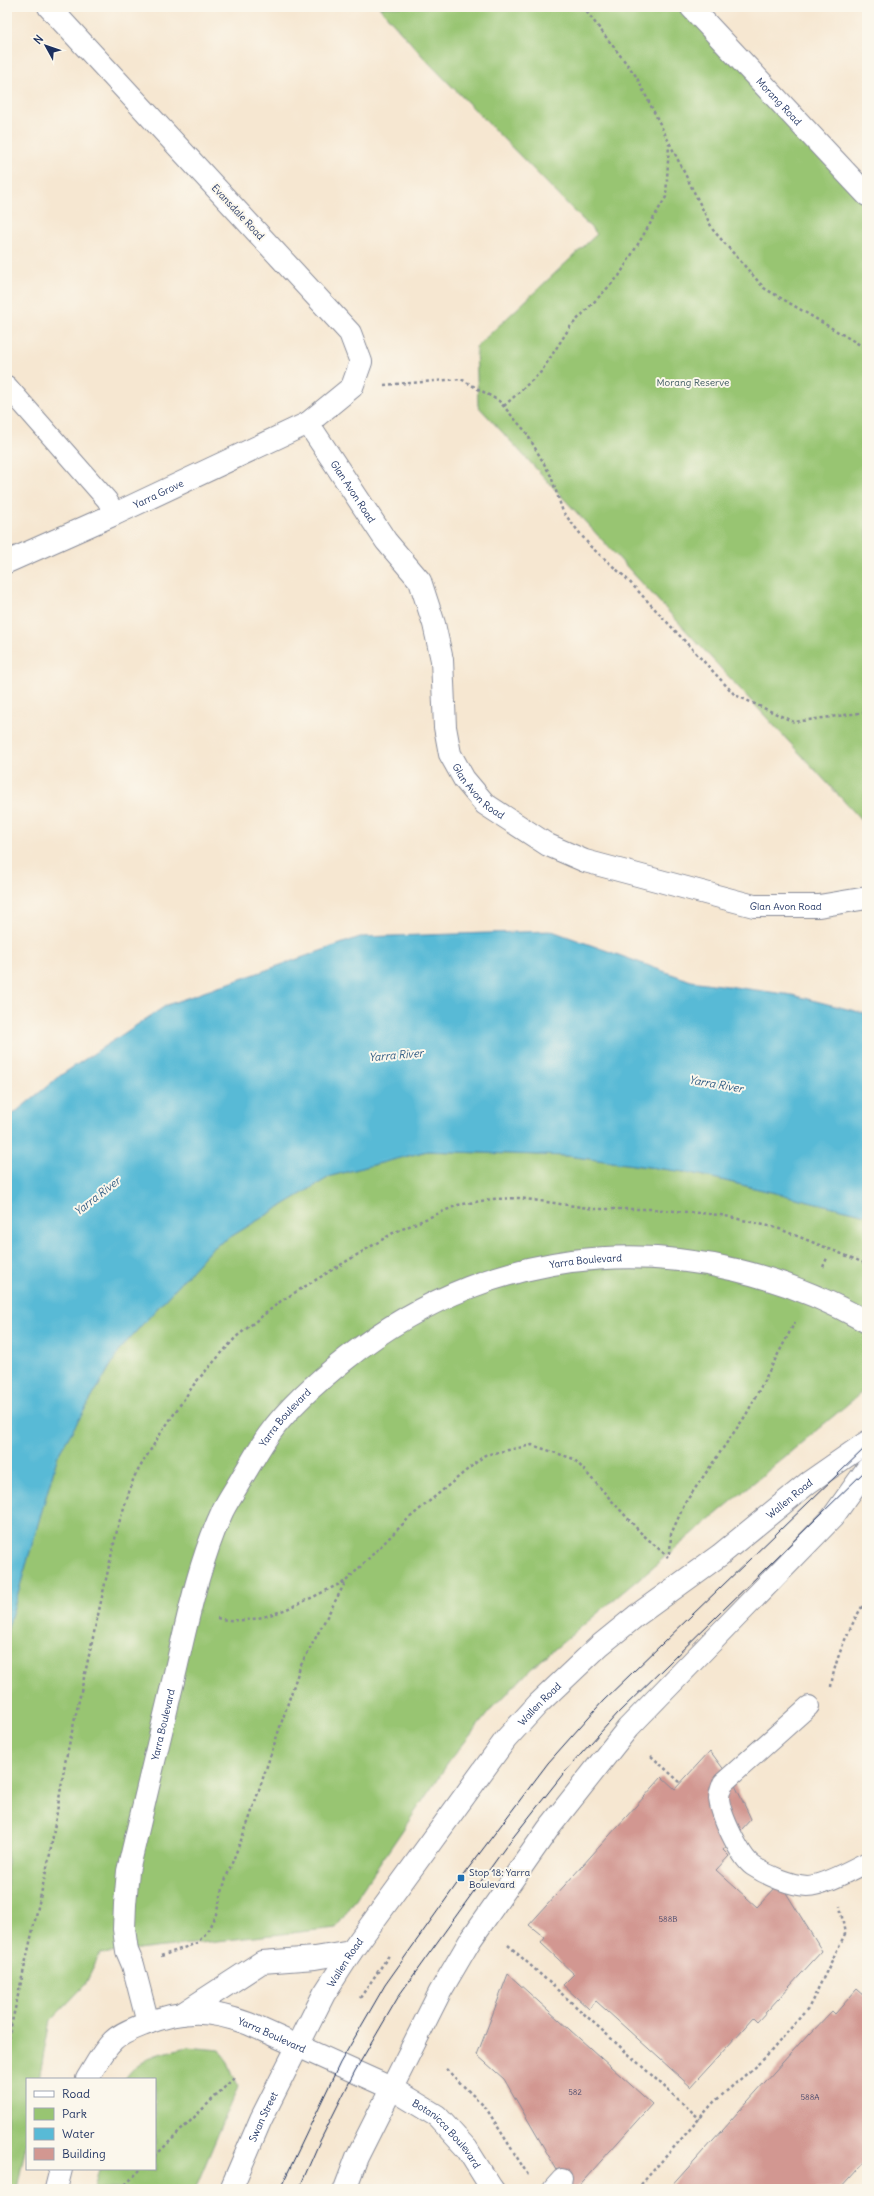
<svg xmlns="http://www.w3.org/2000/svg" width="874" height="2196" font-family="Delius,sans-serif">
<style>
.green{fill:#98c572;stroke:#5a7a68}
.water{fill:#58bad6;stroke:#3a749a}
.building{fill:#d29791}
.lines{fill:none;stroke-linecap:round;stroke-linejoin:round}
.lane-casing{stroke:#888b98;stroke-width:22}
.street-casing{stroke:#888b98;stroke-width:24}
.secondary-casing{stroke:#888b98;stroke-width:24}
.primary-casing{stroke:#888b98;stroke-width:24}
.path{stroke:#888b98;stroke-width:2.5;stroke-dasharray:3 3;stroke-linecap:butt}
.lane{stroke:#fff;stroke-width:20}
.street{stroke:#fff;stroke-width:22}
.secondary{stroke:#fff;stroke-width:22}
.primary{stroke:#fff;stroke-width:22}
.tram{stroke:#1b2f5e;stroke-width:1}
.poi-dot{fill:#1f6fb2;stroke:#fbf7ec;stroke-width:1.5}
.labels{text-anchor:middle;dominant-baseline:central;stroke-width:4;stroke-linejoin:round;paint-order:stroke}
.number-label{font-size:8px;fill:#49496b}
.street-label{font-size:10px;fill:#1b2f5e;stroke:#fbf7ec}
.park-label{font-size:10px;fill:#405c64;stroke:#fbf7ec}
.poi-label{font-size:10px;fill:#1b2f5e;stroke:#fbf7ec;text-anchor:start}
.water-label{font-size:11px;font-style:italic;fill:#2d5982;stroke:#fbf7ec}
</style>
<rect width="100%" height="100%" fill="#fbf7ec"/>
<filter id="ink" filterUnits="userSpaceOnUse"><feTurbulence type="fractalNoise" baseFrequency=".025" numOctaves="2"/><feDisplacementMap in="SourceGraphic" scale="8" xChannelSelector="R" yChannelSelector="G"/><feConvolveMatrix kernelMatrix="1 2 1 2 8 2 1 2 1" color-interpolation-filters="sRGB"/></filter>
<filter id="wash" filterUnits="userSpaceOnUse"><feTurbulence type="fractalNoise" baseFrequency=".012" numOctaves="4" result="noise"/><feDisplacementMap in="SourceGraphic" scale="16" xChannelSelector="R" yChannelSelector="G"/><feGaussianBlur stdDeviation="0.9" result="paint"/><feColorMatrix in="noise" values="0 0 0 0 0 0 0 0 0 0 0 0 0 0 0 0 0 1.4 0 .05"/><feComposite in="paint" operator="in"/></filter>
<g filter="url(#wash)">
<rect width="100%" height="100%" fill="#f6e7d1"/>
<path class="green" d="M379 7H691L867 195V826L478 406 476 347 597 234 426 60Z
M427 1151 568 1156 692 1173 867 1215V1388L532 1668 488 1713 449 1762 336 1928 100 1954 85 1985 50 2021 39 2079H27V2139L17 2189H7V1631L58 1455 121 1348 212 1248 331 1176Z
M188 2047 219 2050 228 2062 238 2087 195 2189H94L99 2169H155V2079H125C141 2055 162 2053 188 2047Z"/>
<path class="water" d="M552 931 691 981 792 995 867 1014V1215L692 1173 568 1156 427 1151 331 1176 212 1248 121 1348 58 1455 7 1631V1119L61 1075 167 1005 360 937Z"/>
<g id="blocks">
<path class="building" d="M710 1751 734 1783 751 1819 723 1850 729 1856 716 1870 757 1907 780 1883 822 1951 757 2022 753 2018 691 2087 596 2001 589 2009 563 1985 574 1974 541 1943 545 1938 529 1925 662 1777 675 1789Z
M508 1974 652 2104 576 2189H568L504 2079 477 2055Z
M857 1989 867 1998V2159L840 2189H669L809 2033 810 2034 832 2011 835 2014Z"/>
</g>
</g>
<g filter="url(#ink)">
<use href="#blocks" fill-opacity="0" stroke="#888b98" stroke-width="1"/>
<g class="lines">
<g class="lane-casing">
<path id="lane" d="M7 386 107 500 115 514
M809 1706 723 1783C721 1788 719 1794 719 1798 720 1814 740 1857 753 1866 768 1876 790 1885 807 1886 823 1886 853 1869 867 1862
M553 2189 562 2179"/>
</g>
<g class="street-casing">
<g id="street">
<path id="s1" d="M691 7 867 195"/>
<path id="s2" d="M308 423 386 541 420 581 434 624 442 660 445 727 450 754 464 779 485 804 548 845 585 861 754 906H819L867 898"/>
<path id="s3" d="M7 562 115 514 308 423 352 387 361 362 350 333 49 7"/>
<path id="s4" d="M391 2088 437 2116 467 2149 492 2189"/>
</g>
</g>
<g class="secondary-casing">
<g id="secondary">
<path d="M182 2014 262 1962 315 1958 351 1952"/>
<path id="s5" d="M148 2023 133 1965 127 1951 124 1929 125 1904 128 1871C144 1805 159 1739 175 1673 188 1617 199 1562 223 1510 229 1498 237 1487 243 1476 252 1462 260 1446 270 1433 291 1404 319 1380 347 1358 500 1236 698 1226 867 1322"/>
<path id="s6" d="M87 2079C95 2066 102 2052 113 2041 121 2033 135 2028 145 2024 184 2009 209 2009 249 2024L391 2088"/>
<path d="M56 2189 61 2169"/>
</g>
</g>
<g class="primary-casing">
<g id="primary">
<path id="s7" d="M231 2189 261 2119 324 1994 351 1952 506 1739 538 1704 599 1646 636 1616 720 1555 808 1483 867 1442"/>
<path d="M345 2189 357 2157 440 1992 471 1939 548 1829 628 1728 832 1518 867 1469"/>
<path d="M489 2189H492"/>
</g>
</g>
<path class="path" d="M583 7 636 76 713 230 764 288 867 349
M384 385 461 379 499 401 526 432 551 476 563 512 590 546 625 577 735 695 794 722 867 712
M504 406 541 372 570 327 619 276 666 197 669 144
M823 1267 827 1258
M670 1554 671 1534 685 1503 746 1415 795 1322
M217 1618C261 1629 306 1599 346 1581
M831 1687C835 1656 851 1625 867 1598
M651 1756 681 1783
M508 1945 700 2119
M161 1956 197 1943 207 1932 216 1914 226 1878 249 1820 300 1667 346 1581 408 1519 485 1455 532 1445 574 1459 641 1533 668 1557
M864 1995 867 1990
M360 1998 390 1954
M7 2044 50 1854 65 1763 102 1597 118 1526 134 1477 159 1436 195 1383 236 1337 281 1301 393 1233 458 1205 492 1199 519 1198 595 1209H651L721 1215 777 1228 867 1264
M446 2069 486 2108 528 2175
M155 2156 236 2076
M121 2189 141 2169
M637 2189 714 2102 766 2057 809 2007 845 1934 840 1906"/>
<use href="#lane" class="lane"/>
<use href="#street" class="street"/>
<use href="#secondary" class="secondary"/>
<use href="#primary" class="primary"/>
<path class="tram" d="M280 2189 340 2063 385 1985 461 1878 548 1763 603 1701 867 1446
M299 2189 319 2143 355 2071 400 1994 507 1845 563 1774 618 1713 867 1469"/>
</g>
</g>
<rect class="poi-dot" x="457" y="1874" width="8" height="8" rx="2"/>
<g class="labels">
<g class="number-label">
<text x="668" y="1919">588B</text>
<text x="575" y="2092">582</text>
<text x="810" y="2097">588A</text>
</g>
<g class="street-label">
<text stroke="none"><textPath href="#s1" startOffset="129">Morang Road</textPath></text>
<text transform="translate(238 212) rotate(47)">Evansdale Road</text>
<text stroke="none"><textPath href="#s2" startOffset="82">Glan Avon Road</textPath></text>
<text stroke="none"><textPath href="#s3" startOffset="166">Yarra Grove</textPath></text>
<text stroke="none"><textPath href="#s2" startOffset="418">Glan Avon Road</textPath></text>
<text stroke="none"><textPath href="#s2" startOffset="754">Glan Avon Road</textPath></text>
<text stroke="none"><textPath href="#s5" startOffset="989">Yarra Boulevard</textPath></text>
<text stroke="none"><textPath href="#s5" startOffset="641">Yarra Boulevard</textPath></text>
<text stroke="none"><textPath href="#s7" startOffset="902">Wallen Road</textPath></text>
<text stroke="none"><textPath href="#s7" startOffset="578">Wallen Road</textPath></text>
<text stroke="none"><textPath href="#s5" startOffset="306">Yarra Boulevard</textPath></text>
<text stroke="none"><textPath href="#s7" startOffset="254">Wallen Road</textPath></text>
<text stroke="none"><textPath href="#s6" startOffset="215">Yarra Boulevard</textPath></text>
<text stroke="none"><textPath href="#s7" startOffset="79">Swan Street</textPath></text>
<text stroke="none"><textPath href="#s4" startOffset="73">Botanicca Boulevard</textPath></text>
</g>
<g class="park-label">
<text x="693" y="382">Morang Reserve</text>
</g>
<g class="poi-label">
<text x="469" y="1872">Stop 18: Yarra<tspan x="469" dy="12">Boulevard</tspan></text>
</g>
<g class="water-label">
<text transform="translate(396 1055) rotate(-5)">Yarra River</text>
<text transform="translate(716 1084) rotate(10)">Yarra River</text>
<text transform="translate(97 1196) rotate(-38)">Yarra River</text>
</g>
</g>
<rect width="874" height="2196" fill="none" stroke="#fbf7ec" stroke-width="24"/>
<rect x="26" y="2078" width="130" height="92" fill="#fbf7ec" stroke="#a1a7b3"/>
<rect x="34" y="2091" width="20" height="6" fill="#ffffff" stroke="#a1a7b3"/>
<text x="62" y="2098" font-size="12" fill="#1b2f5e">Road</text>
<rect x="34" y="2108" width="20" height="12" fill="#98c572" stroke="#a1a7b3"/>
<text x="62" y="2118" font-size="12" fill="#1b2f5e">Park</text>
<rect x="34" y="2128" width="20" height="12" fill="#58bad6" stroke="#a1a7b3"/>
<text x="62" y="2138" font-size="12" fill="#1b2f5e">Water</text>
<rect x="34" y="2148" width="20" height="12" fill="#d29791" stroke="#a1a7b3"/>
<text x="62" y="2158" font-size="12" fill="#1b2f5e">Building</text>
<g transform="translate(46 46) rotate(310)" stroke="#fbf7ec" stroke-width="3" paint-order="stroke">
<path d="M0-3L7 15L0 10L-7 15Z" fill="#1b2f5e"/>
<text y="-6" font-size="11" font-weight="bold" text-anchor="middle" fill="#1b2f5e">N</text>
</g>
</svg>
